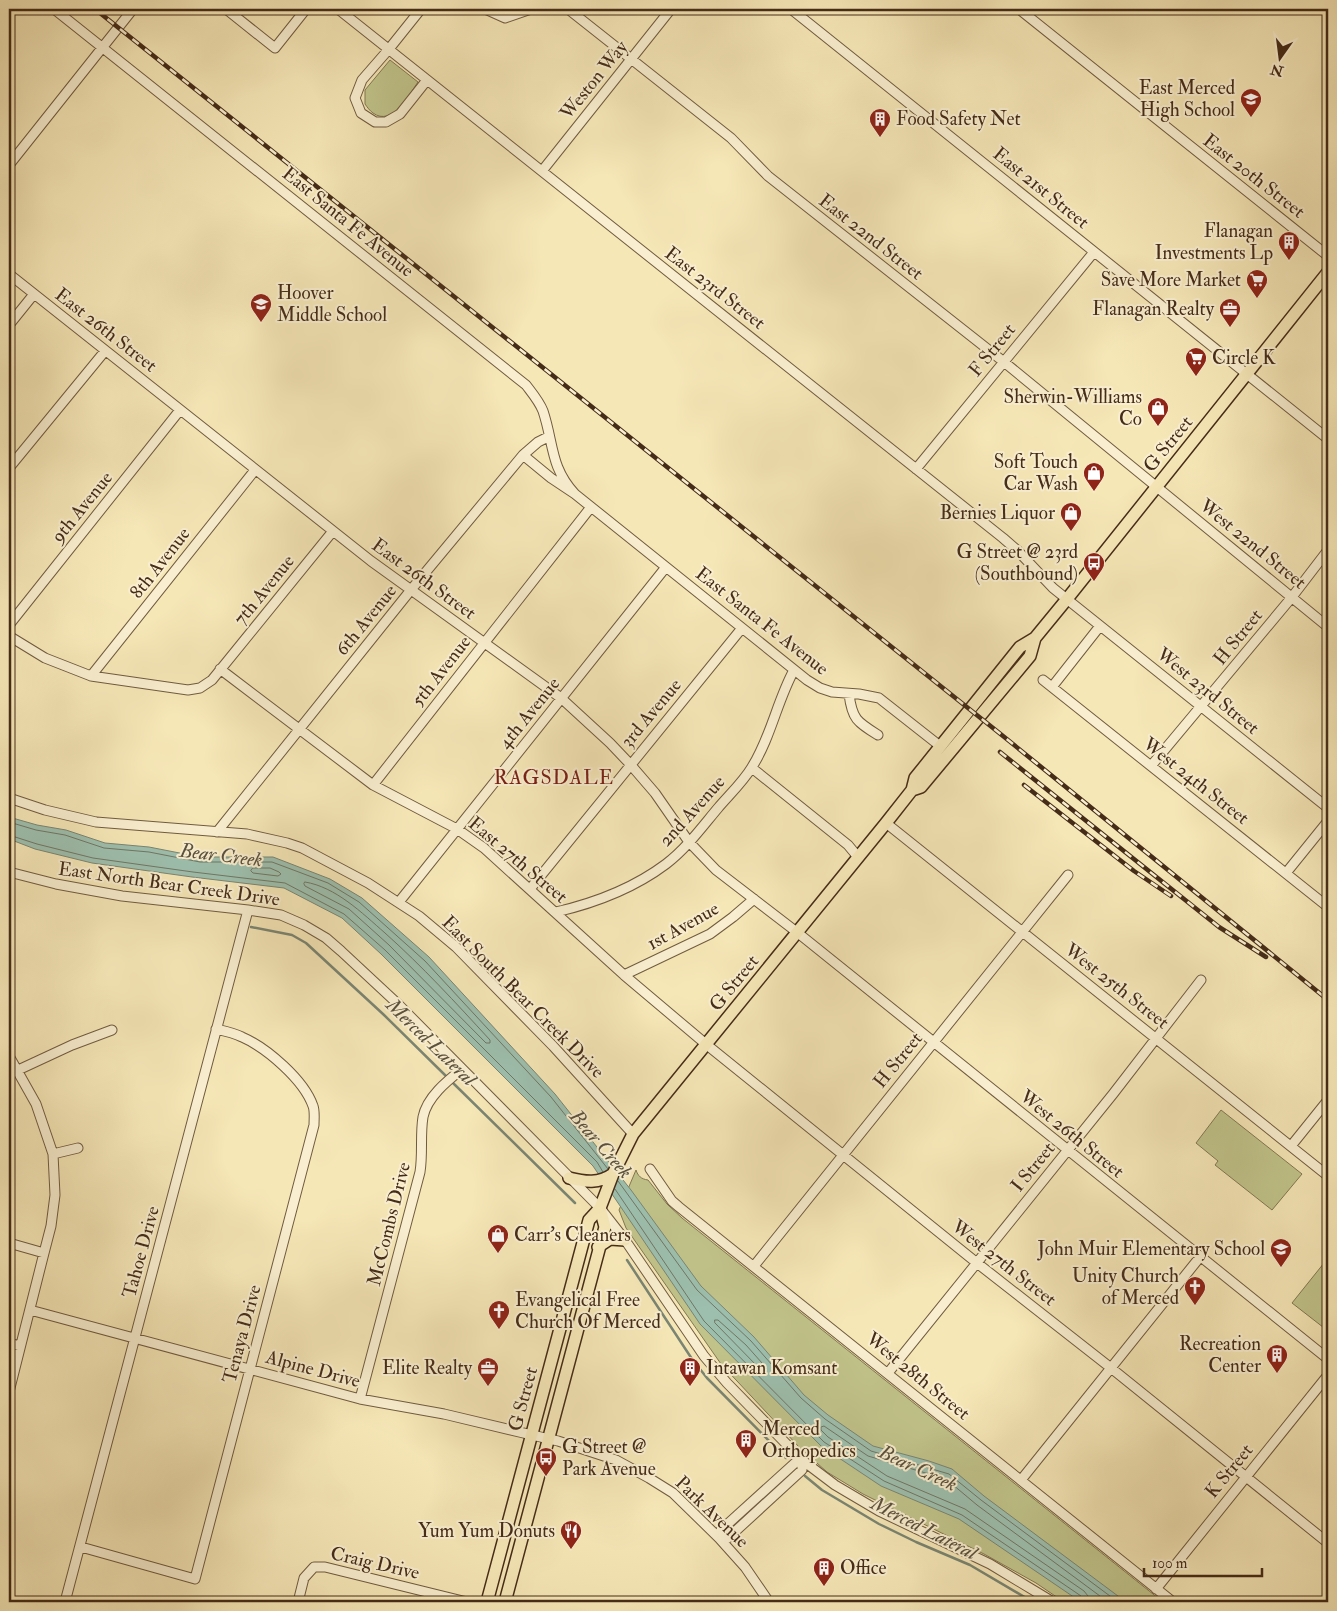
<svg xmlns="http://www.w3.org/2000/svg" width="1337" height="1611" font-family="'IM FELL Double Pica',serif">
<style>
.green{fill:#c1c48b;stroke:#837852}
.water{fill:#9dc0af;stroke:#7a8573}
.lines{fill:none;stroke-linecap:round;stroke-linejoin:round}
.shore{stroke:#717664;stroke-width:1}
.stream{stroke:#7a8573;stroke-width:2.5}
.minor-casing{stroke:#715b40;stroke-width:11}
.major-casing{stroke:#452c18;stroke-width:14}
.minor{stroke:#f9efd0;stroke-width:9}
.major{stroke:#f6e7b7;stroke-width:11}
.rail-casing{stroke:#452c18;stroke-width:4.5}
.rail{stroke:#f9efd0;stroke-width:2.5;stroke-dasharray:8;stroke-linecap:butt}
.labels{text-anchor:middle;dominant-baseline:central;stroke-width:4;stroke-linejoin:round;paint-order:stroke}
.street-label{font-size:19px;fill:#452c18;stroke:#f9efd0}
.poi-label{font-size:19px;fill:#452c18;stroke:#f9efd0;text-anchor:end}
.neighbourhood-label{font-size:20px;letter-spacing:1px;fill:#7a1f14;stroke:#f9efd0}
.water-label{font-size:20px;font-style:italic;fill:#5b513e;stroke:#f9efd0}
</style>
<rect width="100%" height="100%" fill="#f6e7b7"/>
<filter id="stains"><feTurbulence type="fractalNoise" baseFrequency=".004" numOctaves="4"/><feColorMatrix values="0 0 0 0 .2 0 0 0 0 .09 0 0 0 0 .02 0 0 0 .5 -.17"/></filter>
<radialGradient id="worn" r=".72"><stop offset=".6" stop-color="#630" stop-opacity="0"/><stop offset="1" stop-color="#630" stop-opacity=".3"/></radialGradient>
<path class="green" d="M390 60 418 82C409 95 392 127 373 113 370 111 367 107 365 104V90Z
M1221 1110 1302 1174 1272 1210 1215 1165 1218 1161 1196 1143Z
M636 1170C638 1176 641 1179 648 1180L667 1204 682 1218 1163 1602H1064L1036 1583 984 1554 863 1494 827 1472 799 1447 721 1364 626 1228 619 1210Z
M1328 1258V1331L1292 1303Z"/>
<path class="water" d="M9 817 37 825 66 830 105 843 149 847 200 857H273L330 879 362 898 429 957 555 1094 631 1190 701 1286 754 1337 804 1395 828 1415 873 1446 929 1461 952 1469 984 1496 1126 1602H1081L959 1519 881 1486 821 1446 700 1324 593 1166 381 954 342 918 284 888 192 877 92 863 35 849 9 839Z"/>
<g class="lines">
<path class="shore" d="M9 822 36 830 65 835 104 848 149 852 200 862H272L328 883 359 902 425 961 551 1097 608 1169
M9 835 37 844 93 858 193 872 285 883 344 914 385 950 597 1162 603 1172
M253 868H270L279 872 281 874 278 876 253 873 251 871Z
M305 882C336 887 362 913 385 933 423 967 455 1002 490 1040V1043H486L389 945 349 909 305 886 304 884Z
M618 1181 697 1290 751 1341 801 1398 825 1419 871 1451 949 1474 981 1500 1118 1602
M615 1189 704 1321 824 1442 884 1481 962 1515 1081 1596 1083 1602
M715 1320H718L746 1345 762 1363V1366L758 1367 715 1323Z
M1089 1602 1088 1596 1084 1591 965 1509 887 1476 828 1437 821 1430V1427L824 1426 868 1456 946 1479 977 1505 1108 1602"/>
<path class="stream" d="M251 927 292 935 306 943 383 1014 447 1077
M451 1081 575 1203
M627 1260 692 1359 707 1378 786 1458
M805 1476 822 1490 879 1524 916 1542 970 1565 1033 1602"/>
<g class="minor-casing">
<path id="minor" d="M54 9 526 385C532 393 539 401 543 411 554 444 550 467 575 494
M226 9 275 48 306 9
M338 9 1003 538 1018 551 1053 588 1328 808
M421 9 389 49 362 80 355 98 361 113 375 122H386L400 114 427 80
M485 9 505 18 531 9
M568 9 731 138 768 176 1004 362 1328 627
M791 9 1328 439
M1019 9 1328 256
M9 165 133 9
M542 171 671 9
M9 274 371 561 561 698 610 743 630 764 655 793 689 842 716 870 798 933 1328 1359
M9 325 34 294
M523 455 551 478 575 494 807 680 820 688 832 692 859 694 879 698 940 746
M9 468 105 351
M916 469 1094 252
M9 625 180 410
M9 636 45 658 91 676 188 690 200 688 212 680 333 531
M220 669 373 785 457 829 484 848 624 975 707 1045 977 1263 1111 1368 1328 1543
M91 676 255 470
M1043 680 1328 907
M1052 687 1100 626
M849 694C852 719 857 722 878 735
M1151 766 1292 597 1328 550
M752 768 848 845 858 857
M373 785 591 507
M9 798 45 810 96 822 247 834 287 843 302 848 368 883 419 916 456 947 553 1046 633 1134
M886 823 1328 1176
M217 832 410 591 523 455 538 442 548 437
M9 872 56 884 122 896 248 910 281 915 304 925 326 938 341 951 399 1005 600 1208 625 1240 704 1356 727 1383 802 1460 835 1485 879 1511 990 1564 1053 1602
M1286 873 1328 821
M530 889 742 628
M399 902 666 567
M556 912C595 903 634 888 666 864 686 849 702 827 718 808 729 795 743 782 752 767 771 737 777 701 794 670
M624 975 710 934 733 917 754 899
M9 1056 36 1104 53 1154 55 1195 51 1226 44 1253 9 1392
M16 1071 72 1045 112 1030
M1291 1146 1328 1100
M53 1154 78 1148
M650 1169 672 1201 679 1207 1173 1602
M9 1243 44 1253
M754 1266 1068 875
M30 1310 360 1399 444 1414 532 1435 558 1441 616 1460 649 1478 673 1493 719 1538 745 1567 769 1602
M9 1343 20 1346
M888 1373 1113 1094 1201 980
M360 1399 420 1172C423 1153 420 1135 423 1117 427 1097 447 1081 462 1069
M802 1460V1470L728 1538H719L721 1530 796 1462Z
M1021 1480 1200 1257
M81 1547 195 1579 314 1125C314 1119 315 1111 313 1106 304 1080 267 1048 242 1037 234 1033 225 1031 216 1029
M1156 1589 1328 1375
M65 1602 248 910
M298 1602 304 1578 314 1567H325L467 1602"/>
</g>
<g class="major-casing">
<path id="major" d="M912 790 921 787 1030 656 1035 638
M569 1178C585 1182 599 1184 613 1174
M598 1247 610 1239 625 1240
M487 1602 589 1220 600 1208 613 1174 633 1134 886 823 912 790 915 778 1020 647 1035 638 1067 599 1328 272
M505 1602 605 1227 600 1208"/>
</g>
<use href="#minor" class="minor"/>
<use href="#major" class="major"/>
<g class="rail-casing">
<path id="rail" d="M95 9 1003 736 1328 1000
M1000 752 1219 927 1266 957
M1024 785 1134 871 1171 896"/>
</g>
<use href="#rail" class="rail"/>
</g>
<defs>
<g id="school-pin" transform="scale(1.125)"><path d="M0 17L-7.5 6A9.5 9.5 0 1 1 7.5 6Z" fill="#8f2418" stroke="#f9efd0"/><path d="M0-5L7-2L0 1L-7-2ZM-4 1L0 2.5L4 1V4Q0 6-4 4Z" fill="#fff"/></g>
<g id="building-pin" transform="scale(1.125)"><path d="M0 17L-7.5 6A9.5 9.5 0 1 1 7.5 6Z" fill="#8f2418" stroke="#f9efd0"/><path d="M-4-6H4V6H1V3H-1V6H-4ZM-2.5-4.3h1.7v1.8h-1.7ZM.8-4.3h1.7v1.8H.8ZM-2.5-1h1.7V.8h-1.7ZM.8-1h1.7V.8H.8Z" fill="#fff"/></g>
<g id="supermarket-pin" transform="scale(1.125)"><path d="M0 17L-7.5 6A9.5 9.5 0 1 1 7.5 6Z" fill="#8f2418" stroke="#f9efd0"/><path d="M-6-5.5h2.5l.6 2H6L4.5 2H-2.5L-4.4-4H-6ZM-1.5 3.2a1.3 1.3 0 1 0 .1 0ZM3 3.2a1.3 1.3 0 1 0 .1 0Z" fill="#fff"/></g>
<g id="office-pin" transform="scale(1.125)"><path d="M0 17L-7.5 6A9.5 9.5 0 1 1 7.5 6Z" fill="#8f2418" stroke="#f9efd0"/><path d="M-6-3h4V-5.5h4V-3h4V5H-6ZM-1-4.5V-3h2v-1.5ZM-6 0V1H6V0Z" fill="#fff"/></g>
<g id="shop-pin" transform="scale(1.125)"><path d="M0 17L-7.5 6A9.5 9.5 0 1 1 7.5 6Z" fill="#8f2418" stroke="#f9efd0"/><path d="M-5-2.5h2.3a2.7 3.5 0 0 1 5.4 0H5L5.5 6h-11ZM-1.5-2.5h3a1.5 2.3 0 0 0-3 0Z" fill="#fff"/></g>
<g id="bus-pin" transform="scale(1.125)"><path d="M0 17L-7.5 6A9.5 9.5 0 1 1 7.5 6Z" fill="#8f2418" stroke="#f9efd0"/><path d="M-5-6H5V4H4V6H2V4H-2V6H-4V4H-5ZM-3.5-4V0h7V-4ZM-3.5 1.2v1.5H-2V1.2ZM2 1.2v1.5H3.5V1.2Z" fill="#fff"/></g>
<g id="church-pin" transform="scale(1.125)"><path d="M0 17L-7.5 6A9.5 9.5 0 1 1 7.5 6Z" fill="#8f2418" stroke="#f9efd0"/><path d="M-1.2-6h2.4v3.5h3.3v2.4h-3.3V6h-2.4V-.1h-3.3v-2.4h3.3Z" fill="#fff"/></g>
<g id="restaurant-pin" transform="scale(1.125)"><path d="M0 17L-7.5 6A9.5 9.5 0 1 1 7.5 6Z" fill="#8f2418" stroke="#f9efd0"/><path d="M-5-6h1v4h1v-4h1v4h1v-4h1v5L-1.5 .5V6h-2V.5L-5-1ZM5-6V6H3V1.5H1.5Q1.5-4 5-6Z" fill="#fff"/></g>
</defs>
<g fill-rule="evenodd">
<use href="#school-pin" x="1251" y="99"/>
<use href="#building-pin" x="880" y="119"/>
<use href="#building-pin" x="1289" y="242"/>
<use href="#supermarket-pin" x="1257" y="280"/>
<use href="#school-pin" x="261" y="304"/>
<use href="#office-pin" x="1230" y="309"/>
<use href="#supermarket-pin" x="1196" y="358"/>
<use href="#shop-pin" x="1158" y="408"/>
<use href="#shop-pin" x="1094" y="473"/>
<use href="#shop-pin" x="1071" y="513"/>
<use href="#bus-pin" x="1094" y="563"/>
<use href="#shop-pin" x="498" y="1235"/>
<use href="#school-pin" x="1281" y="1249"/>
<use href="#church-pin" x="1195" y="1287"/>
<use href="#church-pin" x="499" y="1311"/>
<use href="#building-pin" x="1277" y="1355"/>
<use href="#office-pin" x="488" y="1368"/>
<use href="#building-pin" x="690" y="1368"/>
<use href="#building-pin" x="746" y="1440"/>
<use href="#bus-pin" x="546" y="1458"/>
<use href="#restaurant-pin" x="571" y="1531"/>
<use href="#building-pin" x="824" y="1568"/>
</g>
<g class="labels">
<g class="street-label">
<text transform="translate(594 80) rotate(-51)">Weston Way</text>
<text transform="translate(1254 176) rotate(38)">East 20th Street</text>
<text transform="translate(1041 188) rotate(39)">East 21st Street</text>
<text transform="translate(348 222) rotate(39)">East Santa Fe Avenue</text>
<text transform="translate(871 237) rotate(38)">East 22nd Street</text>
<text transform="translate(715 288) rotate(38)">East 23rd Street</text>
<text transform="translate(106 330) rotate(38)">East 26th Street</text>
<text transform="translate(992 350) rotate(-51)">F Street</text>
<text transform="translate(1168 444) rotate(-51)">G Street</text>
<text transform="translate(82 507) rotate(-51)">9th Avenue</text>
<text transform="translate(1253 544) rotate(39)">West 22nd Street</text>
<text transform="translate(160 563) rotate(-52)">8th Avenue</text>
<text transform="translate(424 579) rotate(36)">East 26th Street</text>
<text transform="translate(264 590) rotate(-51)">7th Avenue</text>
<text transform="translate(366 620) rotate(-51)">6th Avenue</text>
<text transform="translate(762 621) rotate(38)">East Santa Fe Avenue</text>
<text transform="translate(1238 637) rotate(-51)">H Street</text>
<text transform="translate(441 671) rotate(-52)">5th Avenue</text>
<text transform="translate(1208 691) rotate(39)">West 23rd Street</text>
<text transform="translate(529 713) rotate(-51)">4th Avenue</text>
<text transform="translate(651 713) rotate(-50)">3rd Avenue</text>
<text transform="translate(1196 781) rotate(38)">West 24th Street</text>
<text transform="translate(692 811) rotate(-48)">2nd Avenue</text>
<text transform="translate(518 860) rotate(40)">East 27th Street</text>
<text transform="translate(169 884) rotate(8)">East North Bear Creek Drive</text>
<text transform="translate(683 926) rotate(-29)">1st Avenue</text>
<text transform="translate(734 983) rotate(-51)">G Street</text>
<text transform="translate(1117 986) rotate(38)">West 25th Street</text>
<text transform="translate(523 997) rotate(45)">East South Bear Creek Drive</text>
<text transform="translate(898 1060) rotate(-51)">H Street</text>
<text transform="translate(1072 1134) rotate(39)">West 26th Street</text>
<text transform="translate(1033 1167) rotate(-51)">I Street</text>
<text transform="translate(389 1224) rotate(-76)">McCombs Drive</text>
<text transform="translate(141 1252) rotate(-75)">Tahoe Drive</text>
<text transform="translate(1004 1263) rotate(38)">West 27th Street</text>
<text transform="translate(242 1334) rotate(-75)">Tenaya Drive</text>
<text transform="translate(313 1369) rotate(15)">Alpine Drive</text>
<text transform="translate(918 1376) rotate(39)">West 28th Street</text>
<text transform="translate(523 1399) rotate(-75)">G Street</text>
<text transform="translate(1229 1471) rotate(-51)">K Street</text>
<text transform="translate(712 1512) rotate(44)">Park Avenue</text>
<text transform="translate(375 1563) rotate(13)">Craig Drive</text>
</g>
<g class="poi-label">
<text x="1235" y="88">East Merced<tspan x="1235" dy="22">High School</tspan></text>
<text x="896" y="119" text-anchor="start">Food Safety Net</text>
<text x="1273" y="231">Flanagan<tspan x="1273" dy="22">Investments Lp</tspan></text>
<text x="1241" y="280">Save More Market</text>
<text x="277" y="293" text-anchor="start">Hoover<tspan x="277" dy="22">Middle School</tspan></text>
<text x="1214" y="309">Flanagan Realty</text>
<text x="1212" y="358" text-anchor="start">Circle K</text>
<text x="1142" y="397">Sherwin-Williams<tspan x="1142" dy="22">Co</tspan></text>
<text x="1078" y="462">Soft Touch<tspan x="1078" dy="22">Car Wash</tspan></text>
<text x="1055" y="513">Bernies Liquor</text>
<text x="1078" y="552">G Street @ 23rd<tspan x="1078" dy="22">(Southbound)</tspan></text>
<text x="514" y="1235" text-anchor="start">Carr's Cleaners</text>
<text x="1265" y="1249">John Muir Elementary School</text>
<text x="1179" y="1276">Unity Church<tspan x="1179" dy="22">of Merced</tspan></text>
<text x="515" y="1300" text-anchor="start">Evangelical Free<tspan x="515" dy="22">Church Of Merced</tspan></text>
<text x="1261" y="1344">Recreation<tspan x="1261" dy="22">Center</tspan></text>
<text x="472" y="1368">Elite Realty</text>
<text x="706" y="1368" text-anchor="start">Intawan Komsant</text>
<text x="762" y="1429" text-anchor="start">Merced<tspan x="762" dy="22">Orthopedics</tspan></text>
<text x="562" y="1447" text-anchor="start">G Street @<tspan x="562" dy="22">Park Avenue</tspan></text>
<text x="555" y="1531">Yum Yum Donuts</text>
<text x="840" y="1568" text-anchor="start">Office</text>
</g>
<g class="neighbourhood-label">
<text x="554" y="777">RAGSDALE</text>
</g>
<g class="water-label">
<text transform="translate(221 855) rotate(7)">Bear Creek</text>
<text transform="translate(431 1042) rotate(44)">Merced Lateral</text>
<text transform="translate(601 1144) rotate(49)">Bear Creek</text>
<text transform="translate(918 1468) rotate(25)">Bear Creek</text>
<text transform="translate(924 1528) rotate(27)">Merced Lateral</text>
</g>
</g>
<rect width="1337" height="1611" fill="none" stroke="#f6e7b7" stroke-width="30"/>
<rect x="10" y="10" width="1317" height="1591" fill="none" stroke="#452c18" stroke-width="2.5"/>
<rect x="15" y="15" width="1307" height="1581" fill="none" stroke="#452c18"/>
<g transform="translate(1280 58) rotate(194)" stroke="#f9efd0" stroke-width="4" paint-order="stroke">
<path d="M0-4L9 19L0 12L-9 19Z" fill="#452c18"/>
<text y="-8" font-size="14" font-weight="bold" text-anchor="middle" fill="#452c18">N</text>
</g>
<path d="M1144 1568v8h118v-8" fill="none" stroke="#452c18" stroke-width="2.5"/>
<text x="1152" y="1568" font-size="15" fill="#452c18" stroke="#f9efd0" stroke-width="4" paint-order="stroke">100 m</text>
<rect width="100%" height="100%" filter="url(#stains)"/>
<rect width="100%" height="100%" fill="url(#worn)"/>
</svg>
